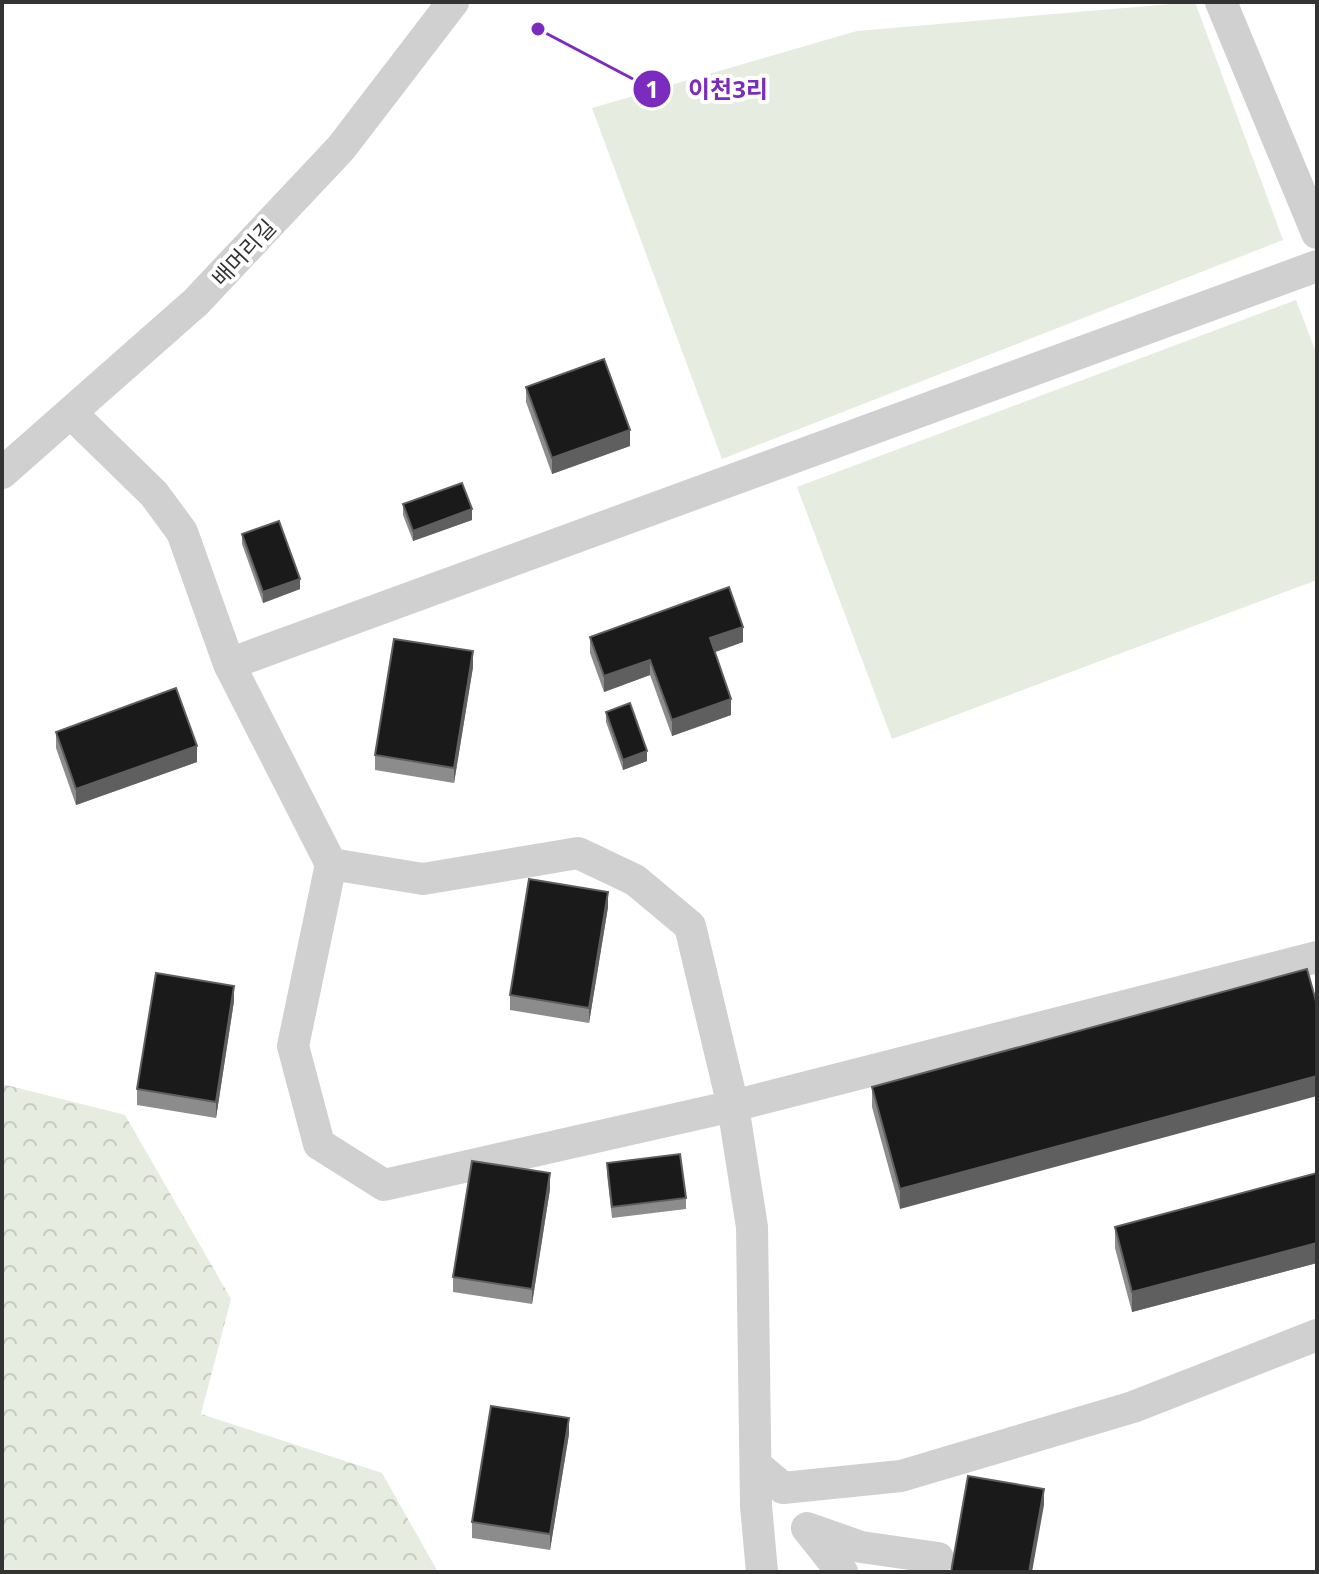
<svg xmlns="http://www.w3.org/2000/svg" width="1319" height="1574" font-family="'Noto Sans','Noto Sans KR',sans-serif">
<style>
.grass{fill:#e6ecdf}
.forest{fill:url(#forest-crowns)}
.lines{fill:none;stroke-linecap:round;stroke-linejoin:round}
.minor{stroke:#d0d0d0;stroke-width:32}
.wall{fill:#8c8c8c}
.shaded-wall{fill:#5f5f5f}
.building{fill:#1a1a1a;stroke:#5f5f5f;stroke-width:2}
.labels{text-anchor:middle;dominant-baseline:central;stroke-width:8;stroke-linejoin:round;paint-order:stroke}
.street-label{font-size:22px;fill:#333;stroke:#fff}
.leader{fill:none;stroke:#7b2cbf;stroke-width:3}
.callout-dot{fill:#7b2cbf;stroke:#fff;stroke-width:3}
.mark-label{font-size:24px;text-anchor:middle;font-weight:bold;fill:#fff}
.callout-label{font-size:24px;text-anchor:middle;font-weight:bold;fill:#7b2cbf;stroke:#fff;stroke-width:8;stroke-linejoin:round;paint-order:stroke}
</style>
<defs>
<pattern id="forest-crowns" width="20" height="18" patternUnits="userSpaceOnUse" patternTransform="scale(2)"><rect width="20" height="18" fill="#e6ecdf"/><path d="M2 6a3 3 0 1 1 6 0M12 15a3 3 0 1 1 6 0" fill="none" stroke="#c6cbc0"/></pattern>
</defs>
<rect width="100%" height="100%" fill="#fff"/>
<path class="grass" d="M1195 2 1283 240 722 459 592 108 857 31Z
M1296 300 1317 355V580L892 739 797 487Z"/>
<path class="forest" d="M2 1084 125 1115 231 1299 201 1414 382 1473 438 1572H2Z"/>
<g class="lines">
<path class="minor" d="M1221 2 1317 233
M71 413 154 494 182 532 229 664 331 864 293 1046 319 1144 384 1185 733 1106 1317 957
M2 473 196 302 341 148 453 2
M229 664 1317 266
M331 864 423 879 578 853 635 880 690 926 733 1106 752 1227 756 1506 762 1572
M757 1466 783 1488 901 1476 1133 1407 1317 1335
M842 1572 807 1528 861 1547 938 1558"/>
</g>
<path class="wall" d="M526 387 630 446 552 474 526 402Z
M403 504 472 520 413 541 403 515Z
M242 534 300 589 263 603 242 544Z
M590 637 743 642 714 652 731 715 672 736 650 675 604 692 590 653Z
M473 667 454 783 375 770V755Z
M606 712 647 761 623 770 606 722Z
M56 732 197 762 76 805 56 748Z
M608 907 589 1023 510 1010V995Z
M1307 969 900 1209 872 1107V1087Z
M234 1001 216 1118 137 1105V1089Z
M607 1163 686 1198V1209L612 1218 607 1174Z
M1317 1173V1263L1132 1312 1115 1248V1227Z
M550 1189 532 1304 453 1292V1277Z
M569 1434 550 1550 472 1538V1522Z"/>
<path class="shaded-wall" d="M630 430V446L552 474V458Z
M472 509V520L413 541V531Z
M300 579V589L263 603V592Z
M743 627V642L710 654V638Z
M473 651V667L454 783V768Z
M650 660V675L604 692V676Z
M731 699V715L672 736V720Z
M197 746V762L76 805V789Z
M647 751V761L623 770V760Z
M608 892V907L589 1023V1008Z
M234 986V1001L216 1118V1102Z
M1317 1076V1096L900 1209V1189Z
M550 1173V1189L532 1304V1289Z
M1317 1243V1263L1132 1312V1292Z
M569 1418V1434L550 1550V1534Z
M1044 1489V1505L1032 1572H1029Z"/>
<path class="building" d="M604 359 630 430 552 458 526 387Z
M462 483 472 509 413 531 403 504Z
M279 521 300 579 263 592 242 534Z
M729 587 743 627 710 638 731 699 672 720 650 660 604 676 590 637Z
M394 639 473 651 454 768 375 755Z
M176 688 197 746 76 789 56 732Z
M630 703 647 751 623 760 606 712Z
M529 879 608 892 589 1008 510 995Z
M1307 969 1317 1005V1076L900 1189 872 1087Z
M156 973 234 986 216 1102 137 1089Z
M680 1154 686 1198 612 1207 607 1163Z
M472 1161 550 1173 532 1289 453 1277Z
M1317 1173V1243L1132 1292 1115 1227Z
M491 1406 569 1418 550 1534 472 1522Z
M968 1476 1044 1489 1029 1572H951Z"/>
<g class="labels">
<g class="street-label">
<text transform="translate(243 252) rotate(-47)">배머리길</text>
</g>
</g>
<path class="leader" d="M538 29L652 89"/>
<g class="callout-dot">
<circle cx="538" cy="29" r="8"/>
<circle cx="652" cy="89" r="20"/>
</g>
<g class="mark-label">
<text x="652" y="98">1</text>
</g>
<g class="callout-label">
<text x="728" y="98">이천3리</text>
</g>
<rect width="1319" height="1574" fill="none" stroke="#333333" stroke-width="8"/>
</svg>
